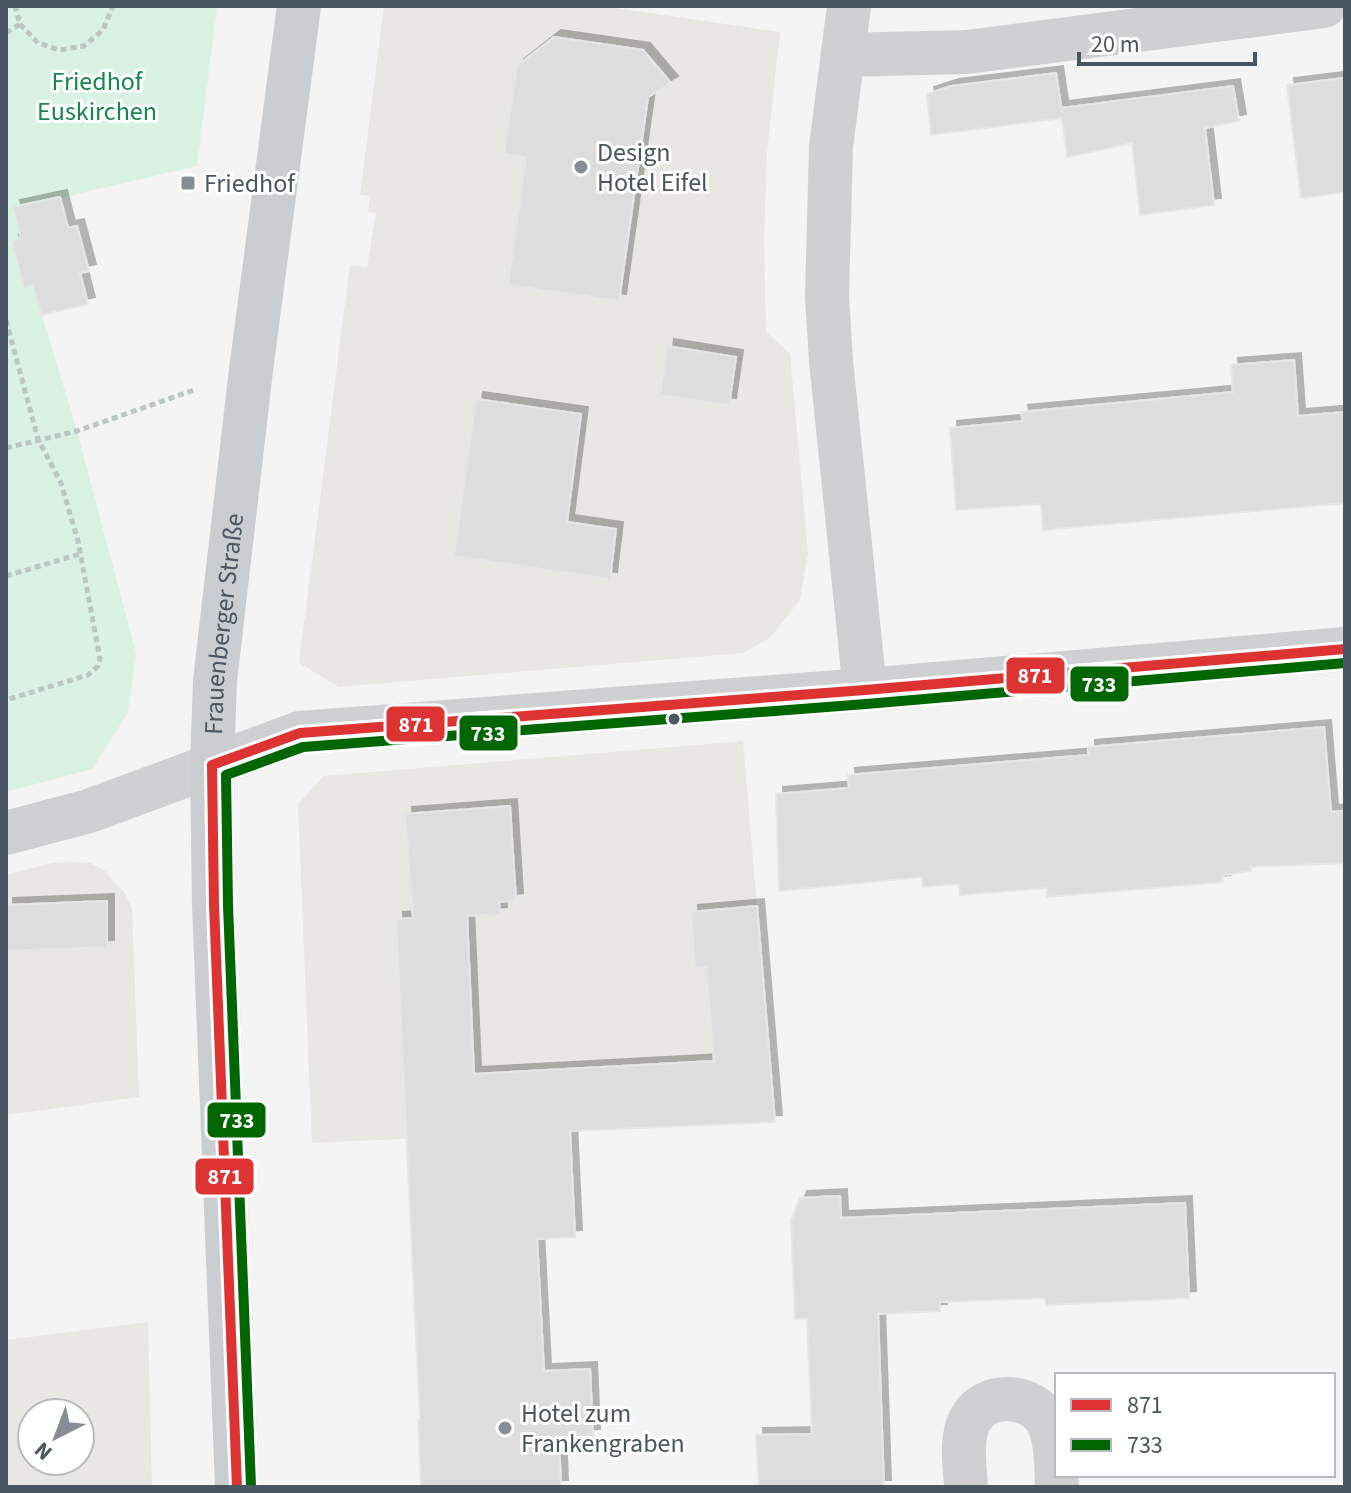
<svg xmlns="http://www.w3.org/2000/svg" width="1351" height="1493" font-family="'Source Sans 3',sans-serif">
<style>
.commercial{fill:#e8e7e3;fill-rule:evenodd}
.green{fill:#d9f2e3}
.building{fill:#ddddde;stroke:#e5e6e7;stroke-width:2;filter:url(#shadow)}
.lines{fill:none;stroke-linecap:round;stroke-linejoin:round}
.path{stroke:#bcc7c4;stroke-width:5;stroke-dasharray:6 4;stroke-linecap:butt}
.minor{stroke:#ced0d2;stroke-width:44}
.primary{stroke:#caced1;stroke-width:44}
.bus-1-casing{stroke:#fff;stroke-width:16}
.bus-2-casing{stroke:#fff;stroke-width:16}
.bus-1{stroke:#d33;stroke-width:10}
.bus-2{stroke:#006601;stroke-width:10}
.poi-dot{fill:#868d94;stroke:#fff;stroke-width:3}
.bus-dot{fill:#4a5661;stroke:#fff;stroke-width:3}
.labels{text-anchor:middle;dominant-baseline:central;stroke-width:6;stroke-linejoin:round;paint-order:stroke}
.park-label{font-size:26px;fill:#17864f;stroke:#fff}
.poi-label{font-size:26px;fill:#4a5661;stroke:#fff;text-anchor:start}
.street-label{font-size:26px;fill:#4a5661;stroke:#fff}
.line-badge{stroke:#fff;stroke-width:3}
.badge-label{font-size:22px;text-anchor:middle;font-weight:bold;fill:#fff}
</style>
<defs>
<filter id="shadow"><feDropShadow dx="7" dy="-7" stdDeviation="0" flood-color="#0004"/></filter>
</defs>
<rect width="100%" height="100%" fill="#f4f4f4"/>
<path class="commercial" d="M384 6H602L780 32 767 152 764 238 766 332 790 354 808 553 800 600 770 638 743 653 339 687 299 663 350 265 367 267 376 213 368 212 370 196 360 195Z
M743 741 775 1122 312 1143 298 804 324 776Z
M77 862 90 863 104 870 124 892 132 908 139 1097 6 1115V875L52 863Z
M148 1322 152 1487H6V1340ZM32 1413H80V1461H32Z"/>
<path class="green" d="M6 6H217L197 166 13 209 21 238 12 241 24 287 33 285 77 431 136 653 128 713 92 769 6 792Z"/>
<path class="building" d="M554 37 643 50 671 83 648 97 619 301 508 285 526 157 504 154 517 66Z
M1056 73 1062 113 1061 108 1233 86 1239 121 1205 128 1214 205 1140 215 1132 143 1067 157 1062 118 931 135 927 94 952 86Z
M1345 78V192L1301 198 1287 85Z
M60 197 68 228 77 226 89 271 80 273 88 304 41 315 33 285 24 287 12 241 21 238 13 207Z
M667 346 736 357 729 405 660 395Z
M1294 360 1298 416 1345 412V503L1043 530 1041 504 956 510 950 428 1023 421 1021 412 1233 392 1231 365Z
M476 399 581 414 567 522 616 529 610 579 454 556Z
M1324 727 1331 812 1345 811V863L1250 867 1251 871 1222 875 1223 882 1047 897V888L960 895 959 884 923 887 922 877 779 891 776 794 849 788 848 775 1088 755V747Z
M510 806 516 900 499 902 500 914 467 916 474 1074 714 1061 706 967 695 968 691 912 757 906 775 1122 570 1131 575 1237 537 1239 544 1371 590 1369 593 1436 559 1438 561 1487H421L418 1420H420L396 919 413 918 405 814Z
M107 901V947L6 951V905Z
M840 1196 841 1218 1185 1203 1189 1298 1046 1305 1045 1298 940 1302V1311L878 1314 884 1487H759L756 1435 812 1434 807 1318 795 1319 791 1220 800 1198Z"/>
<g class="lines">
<path class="path" d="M20 24 38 43 60 50 84 46 103 30 113 6
M6 33 20 24 15 6
M6 320 38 439 61 483 78 541 100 659 98 666 88 675 6 700
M6 448 77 431 197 389
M6 576 80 554"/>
<path class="minor" d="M849 6 831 147 827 296 831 361 865 690
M843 55 967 52 1324 6
M6 833 89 811 300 733 865 690 1345 649
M966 1487C965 1466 960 1440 970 1420 986 1390 1031 1394 1047 1420 1057 1439 1056 1467 1057 1487"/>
<path class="primary" id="s1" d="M237 1487 214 905 212 765 215 681 251 370 299 6"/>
<g class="bus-1-casing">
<path id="bus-1" d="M237 1487 214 905 212 765 300 733 865 690 1345 649"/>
</g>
<g class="bus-2-casing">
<path id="bus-2" d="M251 1486 228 905 226 775 303 747 866 704 1345 663"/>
</g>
<use href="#bus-1" class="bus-1"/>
<use href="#bus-2" class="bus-2"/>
</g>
<g class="poi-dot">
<circle cx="581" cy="167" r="8"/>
<rect x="180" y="175" width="16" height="16" rx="4"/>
<circle cx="505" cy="1428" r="8"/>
</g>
<circle class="bus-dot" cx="674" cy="719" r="7"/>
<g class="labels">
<g class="park-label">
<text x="97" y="81">Friedhof<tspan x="97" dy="30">Euskirchen</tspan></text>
</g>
<g class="poi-label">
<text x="597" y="152">Design<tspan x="597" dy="30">Hotel Eifel</tspan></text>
<text x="204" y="183">Friedhof</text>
<text x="521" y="1413">Hotel zum<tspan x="521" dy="30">Frankengraben</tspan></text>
</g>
<g class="street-label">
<text stroke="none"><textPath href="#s1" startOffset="864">Frauenberger Straße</textPath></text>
</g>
</g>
<g class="line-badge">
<rect x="1005" y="656" width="61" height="39" rx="8" fill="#d33"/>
<rect x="1069" y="665" width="61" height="38" rx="8" fill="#006601"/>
<rect x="385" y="705" width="61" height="38" rx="8" fill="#d33"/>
<rect x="458" y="714" width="61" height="38" rx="8" fill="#006601"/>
<rect x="206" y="1101" width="61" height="38" rx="8" fill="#006601"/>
<rect x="194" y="1157" width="61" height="39" rx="8" fill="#d33"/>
</g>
<g class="badge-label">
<text x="1035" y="683">871</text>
<text x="1099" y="692">733</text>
<text x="416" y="732">871</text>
<text x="488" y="741">733</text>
<text x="237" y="1128">733</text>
<text x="225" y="1184">871</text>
</g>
<rect width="1351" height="1493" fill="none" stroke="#4a5661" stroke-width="16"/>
<rect x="1055" y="1373" width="280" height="104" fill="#ffffff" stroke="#b7bbc0" stroke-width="2"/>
<rect x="1071" y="1399" width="40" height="12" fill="#dd3333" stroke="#b7bbc0" stroke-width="2"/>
<text x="1127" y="1413" font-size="24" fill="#4a5661">871</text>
<rect x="1071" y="1439" width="40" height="12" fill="#006601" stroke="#b7bbc0" stroke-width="2"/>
<text x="1127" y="1453" font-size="24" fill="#4a5661">733</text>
<g transform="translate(56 1437) rotate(222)"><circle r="38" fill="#ffffff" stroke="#b7bbc0" stroke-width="2"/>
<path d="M0-6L14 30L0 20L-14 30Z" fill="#868d94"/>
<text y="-12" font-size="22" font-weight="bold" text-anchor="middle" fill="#4a5661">N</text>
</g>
<path d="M1079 52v12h176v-12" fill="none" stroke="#4a5661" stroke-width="4"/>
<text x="1091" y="52" font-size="24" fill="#4a5661" stroke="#ffffff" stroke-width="6" paint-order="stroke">20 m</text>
</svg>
